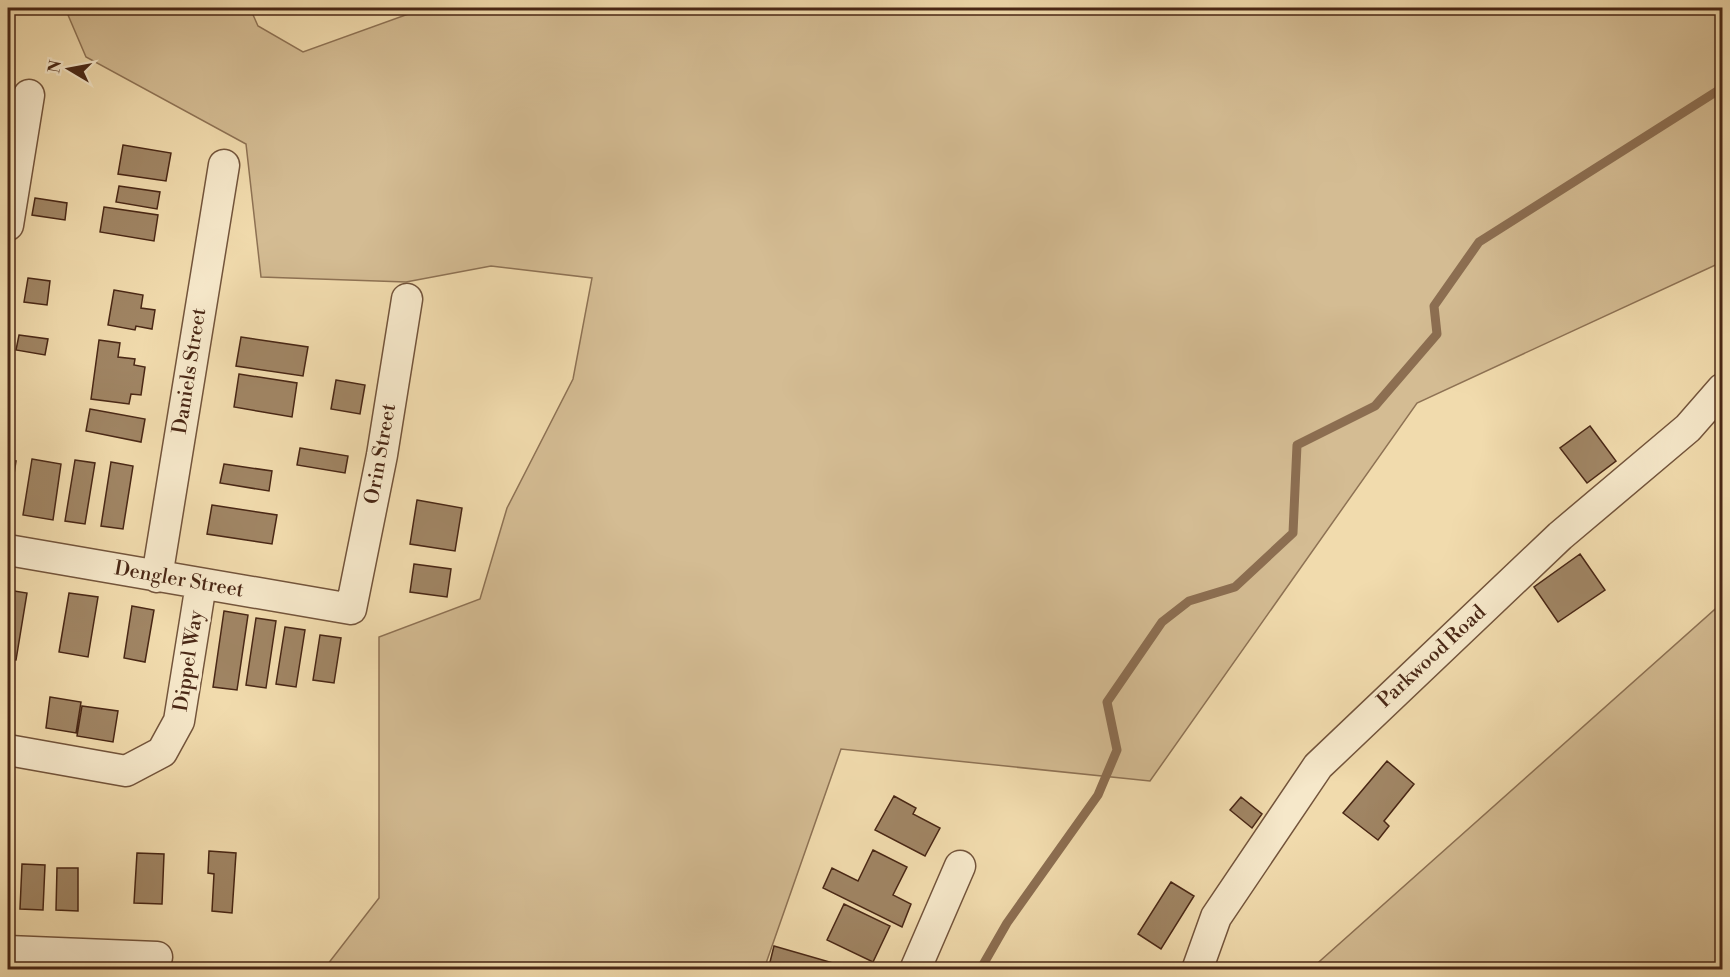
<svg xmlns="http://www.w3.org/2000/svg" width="1730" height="977" font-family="'Libre Bodoni',serif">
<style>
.green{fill:#d4bc93;stroke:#8e7254;stroke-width:1.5}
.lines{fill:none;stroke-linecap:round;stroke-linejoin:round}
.stream{stroke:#8c6e51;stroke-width:9}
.building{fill:#a08564;stroke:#492715;stroke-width:1.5}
.minor-casing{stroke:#73543b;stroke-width:33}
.minor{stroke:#f6e8ca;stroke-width:30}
.labels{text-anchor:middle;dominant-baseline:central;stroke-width:6;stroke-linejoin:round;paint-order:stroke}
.street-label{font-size:20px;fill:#492715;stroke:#f6e8ca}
</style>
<rect width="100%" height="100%" fill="#f1dbad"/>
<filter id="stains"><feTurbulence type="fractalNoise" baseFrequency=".00333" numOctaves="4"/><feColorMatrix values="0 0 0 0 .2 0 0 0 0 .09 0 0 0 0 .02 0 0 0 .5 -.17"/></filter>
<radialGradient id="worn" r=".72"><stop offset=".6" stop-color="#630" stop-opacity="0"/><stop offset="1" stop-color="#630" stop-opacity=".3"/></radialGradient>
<path class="green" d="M65 8H250L258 26 303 52 425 8H1722V262L1417 403 1150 781 841 749 764 969H324L379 898V637L480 599 507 508 573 379 592 278 491 266 406 282 261 277 246 144 86 57Z
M1722 603V969H1311Z"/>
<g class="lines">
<path class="stream" d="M980 970 1007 923 1098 795 1117 750 1107 702 1162 622 1189 601 1235 587 1293 533 1297 445 1375 406 1437 334 1434 306 1479 242 1722 88"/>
</g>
<path class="building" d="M123 145 171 153 166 181 118 174Z
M119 186 160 192 157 209 116 202Z
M35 198 67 203 65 220 32 215Z
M104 207 158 215 154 241 100 232Z
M28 278 50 281 47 305 24 302Z
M114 290 143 295 141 308 155 310 152 329 136 326 135 330 108 325Z
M19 335 48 339 45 355 16 350Z
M241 337 308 347 303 376 236 366Z
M99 340 120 343 118 357 135 359 134 365 145 367 141 395 131 394 129 404 91 399Z
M239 374 297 383 292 417 234 407Z
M336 380 365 385 360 414 331 409Z
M90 409 145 419 141 442 86 431Z
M1590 426 1616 461 1587 483 1560 448Z
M300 448 348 456 345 473 297 465Z
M32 459 61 464 53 520 23 515Z
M8 460 16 461 9 508H8Z
M75 460 95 463 85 524 65 521Z
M111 462 133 466 123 529 101 526Z
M224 464 272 471 269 491 220 483Z
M417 500 462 508 455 551 410 544Z
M212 505 277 515 272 544 207 534Z
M1580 554 1605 590 1558 622 1534 587Z
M414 564 451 569 447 597 410 592Z
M8 590 27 593 16 660 8 659Z
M69 593 98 597 88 657 59 652Z
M132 606 154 610 145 662 124 658Z
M224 611 248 615 237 690 213 687Z
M256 618 276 621 266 688 246 685Z
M285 627 305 630 296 687 276 684Z
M320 635 341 638 334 683 313 680Z
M50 697 81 702 76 733 46 728Z
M82 706 118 711 113 742 77 736Z
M1387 761 1414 784 1384 821 1389 826 1378 840 1343 813Z
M894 796 916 808 913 814 940 828 925 856 875 830Z
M1241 797 1262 814 1252 828 1230 810Z
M873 850 907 867 893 895 911 904 902 927 823 888 832 868 858 881Z
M209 851 236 853 232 913 212 911 214 874 208 873Z
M137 853 164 854 162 904 134 903Z
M22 864 45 865 43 910 20 909Z
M57 868H78V911L56 910Z
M1171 882 1194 896 1161 949 1138 934Z
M844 904 890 926 873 962 827 940Z
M774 946 840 965 839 970H768Z"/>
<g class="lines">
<g class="minor-casing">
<path id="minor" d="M8 225 29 95
M8 550 351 609 382 455 407 299
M157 577 224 165
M8 750 126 771 162 752 179 721 201 584
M8 951 157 957
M915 970 960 866
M1197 970 1216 917 1318 766 1560 536 1688 428 1722 389"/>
</g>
<use href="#minor" class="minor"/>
</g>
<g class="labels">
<g class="street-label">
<text transform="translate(190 371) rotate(-81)">Daniels Street</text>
<text transform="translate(381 454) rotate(-80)">Orin Street</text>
<text transform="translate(179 580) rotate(10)">Dengler Street</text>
<text transform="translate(1432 657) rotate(-43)">Parkwood Road</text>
<text transform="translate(189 661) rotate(-81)">Dippel Way</text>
</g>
</g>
<rect width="1730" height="977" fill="none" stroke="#f1dbad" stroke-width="30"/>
<rect x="9" y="9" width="1712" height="959" fill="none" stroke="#492715" stroke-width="3"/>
<rect x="15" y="15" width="1700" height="947" fill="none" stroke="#492715" stroke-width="1.5"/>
<g transform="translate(69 69) rotate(280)" stroke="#f6e8ca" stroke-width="4.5" paint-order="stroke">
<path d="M0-4.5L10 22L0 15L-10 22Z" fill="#492715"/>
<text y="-9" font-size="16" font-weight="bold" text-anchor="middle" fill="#492715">N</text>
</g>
<rect width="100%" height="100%" filter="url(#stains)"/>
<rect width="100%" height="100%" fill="url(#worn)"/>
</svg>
